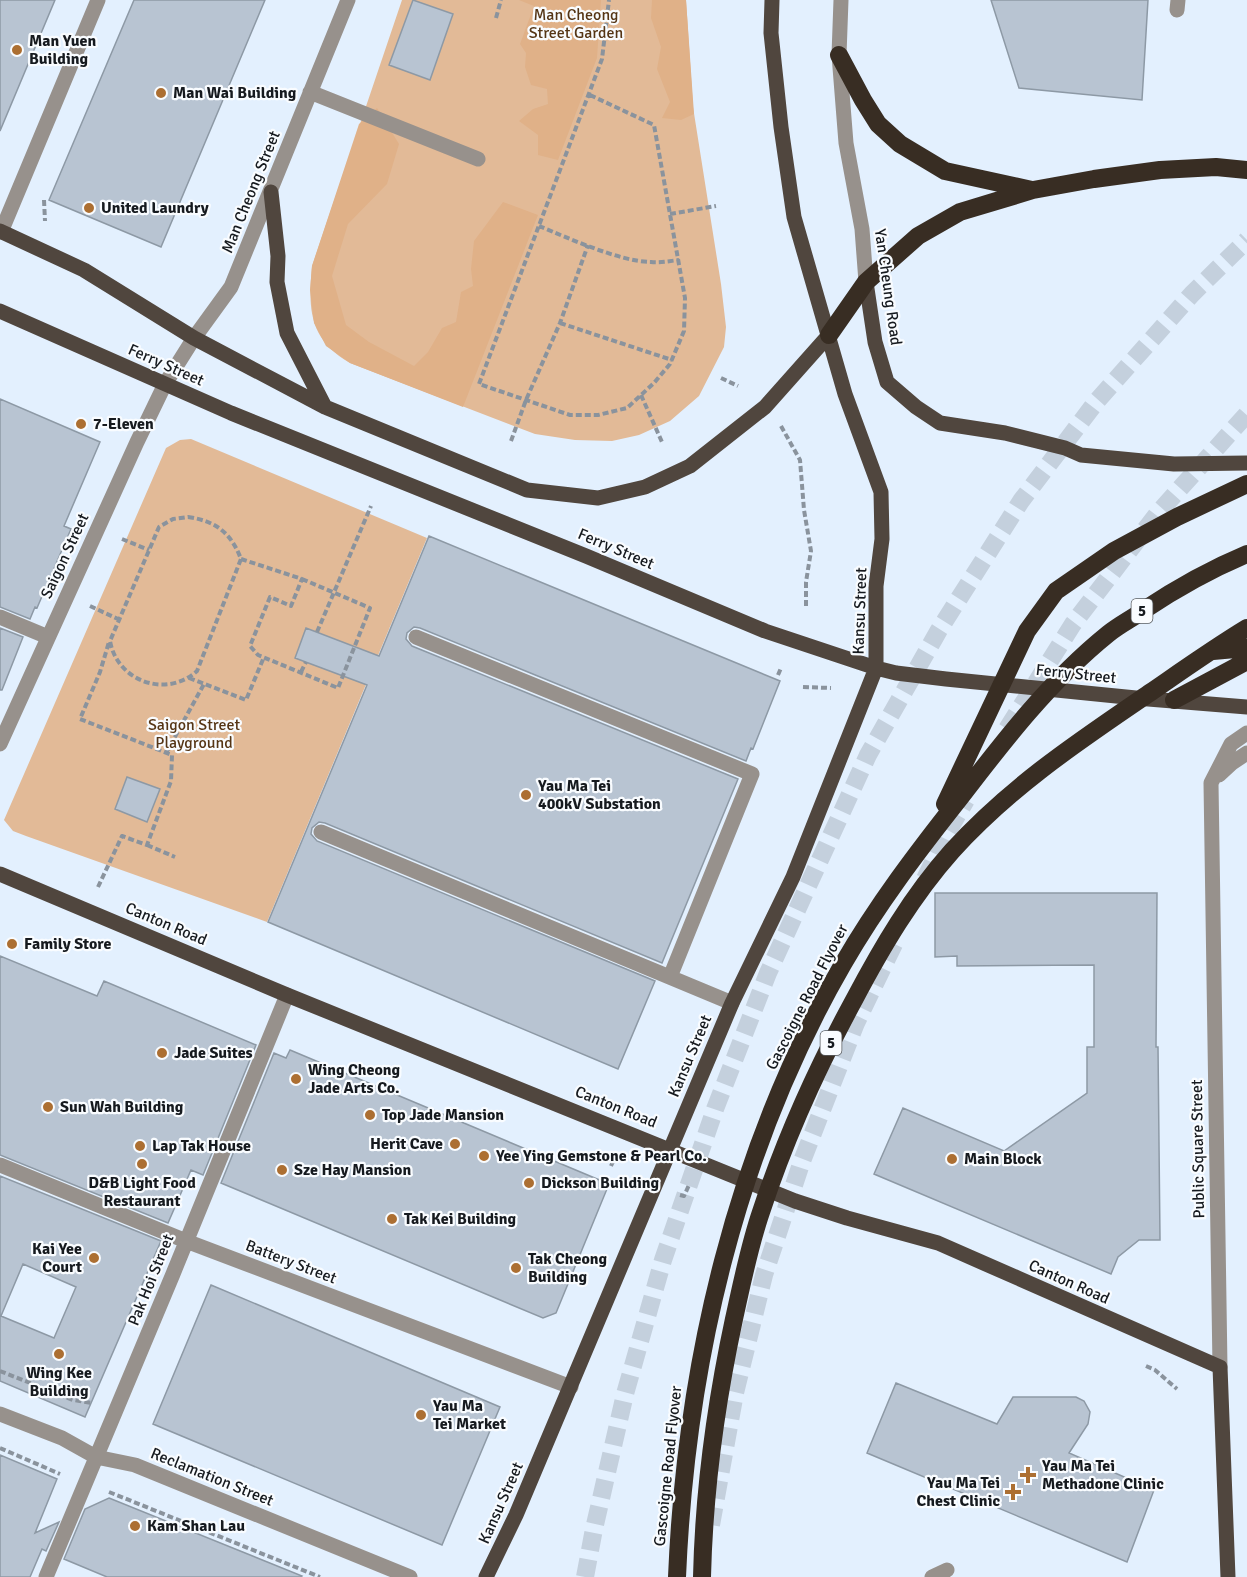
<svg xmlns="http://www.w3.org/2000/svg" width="1247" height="1577" font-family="Signika,sans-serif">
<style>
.green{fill:#e2ba97}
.forest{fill:#e0b188}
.building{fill:#b8c4d2;stroke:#8d99a5;stroke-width:1.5;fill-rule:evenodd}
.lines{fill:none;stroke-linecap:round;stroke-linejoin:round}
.highway-tunnel{stroke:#c4d0dd;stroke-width:18;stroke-dasharray:18 9;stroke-linecap:butt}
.path{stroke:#8a939d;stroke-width:4;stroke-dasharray:6 3;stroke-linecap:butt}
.minor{stroke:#97918c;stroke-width:15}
.major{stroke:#50463e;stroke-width:15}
.highway{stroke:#382d23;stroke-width:18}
.poi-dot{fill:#ac6f32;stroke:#f9fcff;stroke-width:2}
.labels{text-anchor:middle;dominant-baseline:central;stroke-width:4.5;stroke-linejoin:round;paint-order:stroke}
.shield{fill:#f9fcff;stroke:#5a5e62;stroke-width:1.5}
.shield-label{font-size:15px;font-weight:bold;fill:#161a1f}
.park-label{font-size:16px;fill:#553515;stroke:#f9fcff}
.poi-label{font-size:16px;font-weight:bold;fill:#161a1f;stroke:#f9fcff;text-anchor:start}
.street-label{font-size:16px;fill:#161a1f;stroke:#f9fcff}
</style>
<rect width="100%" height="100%" fill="#e3f0fe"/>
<path class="green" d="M402 0H686L693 107 721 284 726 327 724 347 699 396 670 421 639 435 612 441 575 440 535 434 350 363C309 339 308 310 312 266Z
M191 439 427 538 267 922 26 836 13 831 4 820 166 448 180 440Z"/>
<path class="forest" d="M519 0H601L597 58 558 160 538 155V135L519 121 533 109 548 104 547 89 531 85 525 67 526 53 520 44 534 6Z
M652 0H686L694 114 681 120 662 118 670 102 657 69 661 47 651 18Z
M377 108 399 144 387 184 348 224 332 276 346 325 369 342 414 366 428 352 442 328 456 322 461 292 473 286 471 269 474 241 503 202 538 215 463 407 350 363 326 346 314 323 310 290 312 266 359 124Z"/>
<path class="building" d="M0 0H55L0 131Z
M134 0H265L161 247 49 200Z
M413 0 453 14 430 80 389 65Z
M991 0H1148L1142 100 1019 88Z
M0 399 100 442 64 526 71 529 37 608 35 607 30 619 0 607Z
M429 536 780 681 753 749 751 748 746 761 420 628 414 627 407 633 406 639 412 646 738 779 662 963 325 823 319 822 312 828 311 834 317 841 655 981 618 1069 268 922 367 685 295 658 306 628 379 656Z
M0 628 23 637 2 690H0Z
M127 777 160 789 147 822 115 809Z
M935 893H1157L1156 1047H1158L1160 1240H1139L1118 1257 1111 1274 874 1174 903 1108 1004 1151 1087 1093V1047H1094V965L957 966V956L935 957Z
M0 956 97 996 104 981 256 1045 203 1175 191 1170 168 1223 0 1155Z
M290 1050 609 1184 556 1313 543 1318 221 1183 274 1053 286 1058Z
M0 1176 161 1241 85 1417 0 1381ZM23 1264 76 1287 54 1338 1 1316Z
M211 1285 500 1407 442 1545 153 1424Z
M896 1383 997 1424 1013 1397H1076L1084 1401 1090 1412 1088 1424 1069 1453 1154 1490 1127 1562 867 1453Z
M0 1455 57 1479 35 1533 59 1522 46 1551 42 1549 30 1577H0Z
M109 1498 302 1576 301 1577H107L64 1559 85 1509Z"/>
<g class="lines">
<path class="highway-tunnel" d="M1007 729 1073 624 1158 513 1247 414
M925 879 947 833 966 800
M711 1525 735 1393 764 1275 802 1161 856 1023 895 942
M585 1577 594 1529 625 1394 663 1260 715 1109 768 973 868 755 939 630 1021 501 1096 402 1192 294 1247 240"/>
<path class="path" d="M496 18 501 0
M590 95 654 125 685 298 684 331 670 364 654 383 627 408 598 415H570L479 384 602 59 609 0
M44 200 45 221
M670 214 716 206
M539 226C568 238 621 262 651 262 660 263 669 261 679 260
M560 323 672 360
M721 378 738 386
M641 395 662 442
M781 426 800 460 804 510 811 551 806 582V606
M511 441 526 400 560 323 588 245
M188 517C216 521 231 533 241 559L197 671C166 699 117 681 110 641L159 527 173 519Z
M122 539 149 550
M241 559 302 579
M302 579 370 608 338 688 258 655 250 646 270 597 291 606Z
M90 606 118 619
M317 632 371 506
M301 672 306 662
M778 675 781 668
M189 678 246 700 264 657
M803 687 831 688
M166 753 204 684
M147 845 175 857
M98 887 122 836 147 845 171 781 172 755 80 719 100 672 109 642
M611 1166 614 1159
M680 1195 684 1196 689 1185
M1146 1366 1155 1370 1177 1389
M0 1371 73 1400 92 1403
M0 1448 60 1474
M109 1492 320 1577"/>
<path class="minor" d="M841 0 839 55 846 143 862 229 866 282
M1177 10 1178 0
M310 92 478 159
M1 232 98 0
M0 617 48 637
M416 637 752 774 670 977
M0 744 137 442 165 384 194 338 231 287 348 0
M1219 775 1232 763 1247 753
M321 832 732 1003
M0 1165 186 1241 571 1387
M1220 1367 1211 783 1231 744 1247 733
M0 1414 62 1438 96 1457 135 1465 410 1577
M46 1577 173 1274 287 995
M932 1577 947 1570"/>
<path class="major" d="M271 192 278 256 277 282 287 333 325 407
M0 231 84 270 194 338 325 407 527 490 598 498 645 487 690 466 765 407 829 335
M866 282 875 342 887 382 916 407 940 423 1005 433 1065 448 1081 455 1174 464 1247 463
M0 311 231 413 586 556 765 631 876 668 896 673 946 679 1136 698 1247 707
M0 874 287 995 795 1201 847 1218 938 1243 1220 1367 1228 1577
M486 1577 516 1515 732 1003 793 877 876 668V586L882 539 881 492 845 394 794 217 781 127 771 33 772 0"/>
<path class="highway" d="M839 55 863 100 878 124 900 144 945 171 1032 190
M829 335 866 282 918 236 960 212 1033 190 1094 179 1160 170 1216 167 1247 170
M1213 651 1247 648
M1174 700 1247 661
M945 804 1027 631 1056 591 1114 551 1177 517 1247 484
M677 1577C686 1364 736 1149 843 964 877 905 918 851 960 798 1005 739 1051 680 1108 634 1119 625 1133 618 1144 610 1177 588 1211 569 1247 554
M702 1577C704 1490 716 1403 734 1319 742 1283 749 1247 761 1212 785 1139 817 1068 854 1000 882 947 912 896 952 851 1011 786 1079 741 1151 692 1183 670 1214 648 1247 628"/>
</g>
<g class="poi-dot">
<circle cx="17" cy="50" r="6"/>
<circle cx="161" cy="93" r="6"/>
<circle cx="89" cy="208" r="6"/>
<circle cx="81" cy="424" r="6"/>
<circle cx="526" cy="795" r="6"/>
<circle cx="12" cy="944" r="6"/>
<circle cx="162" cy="1053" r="6"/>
<circle cx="296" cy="1079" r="6"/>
<circle cx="48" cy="1107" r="6"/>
<circle cx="370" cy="1115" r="6"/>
<circle cx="455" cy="1144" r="6"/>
<circle cx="140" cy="1146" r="6"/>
<circle cx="484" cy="1156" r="6"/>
<circle cx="952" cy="1159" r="6"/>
<circle cx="142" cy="1164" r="6"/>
<circle cx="282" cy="1170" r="6"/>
<circle cx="529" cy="1183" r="6"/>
<circle cx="392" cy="1219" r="6"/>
<circle cx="94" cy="1258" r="6"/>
<circle cx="516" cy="1268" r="6"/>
<circle cx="59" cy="1354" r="6"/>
<circle cx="421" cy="1415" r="6"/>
<path d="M1025 1466h6v6h6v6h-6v6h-6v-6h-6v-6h6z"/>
<path d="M1010 1483h6v6h6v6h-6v6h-6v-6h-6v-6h6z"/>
<circle cx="135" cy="1526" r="6"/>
</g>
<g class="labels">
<g class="shield">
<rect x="1131.5" y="599" width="21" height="24" rx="4.5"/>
<rect x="820.5" y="1031" width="21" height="24" rx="4.5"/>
</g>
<g class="shield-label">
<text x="1142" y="611">5</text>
<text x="831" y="1043">5</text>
</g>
<g class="park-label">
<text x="576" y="15">Man Cheong<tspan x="576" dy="18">Street Garden</tspan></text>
<text x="194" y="725">Saigon Street<tspan x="194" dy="18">Playground</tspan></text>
</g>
<g class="poi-label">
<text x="29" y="41">Man Yuen<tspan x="29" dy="18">Building</tspan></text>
<text x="173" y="93">Man Wai Building</text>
<text x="101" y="208">United Laundry</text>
<text x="93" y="424">7-Eleven</text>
<text x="538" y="786">Yau Ma Tei<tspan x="538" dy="18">400kV Substation</tspan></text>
<text x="24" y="944">Family Store</text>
<text x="174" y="1053">Jade Suites</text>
<text x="308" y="1070">Wing Cheong<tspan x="308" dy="18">Jade Arts Co.</tspan></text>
<text x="60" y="1107">Sun Wah Building</text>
<text x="382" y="1115">Top Jade Mansion</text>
<text x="443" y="1144" text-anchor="end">Herit Cave</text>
<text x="152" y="1146">Lap Tak House</text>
<text x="496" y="1156">Yee Ying Gemstone &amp; Pearl Co.</text>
<text x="964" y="1159">Main Block</text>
<text x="294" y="1170">Sze Hay Mansion</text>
<text x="142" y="1183" text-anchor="middle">D&amp;B Light Food<tspan x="142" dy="18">Restaurant</tspan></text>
<text x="541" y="1183">Dickson Building</text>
<text x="404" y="1219">Tak Kei Building</text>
<text x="82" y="1249" text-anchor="end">Kai Yee<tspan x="82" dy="18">Court</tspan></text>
<text x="528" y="1259">Tak Cheong<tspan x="528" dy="18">Building</tspan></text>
<text x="59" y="1373" text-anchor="middle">Wing Kee<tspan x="59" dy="18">Building</tspan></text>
<text x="433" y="1406">Yau Ma<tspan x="433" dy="18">Tei Market</tspan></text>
<text x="1042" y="1466">Yau Ma Tei<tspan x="1042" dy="18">Methadone Clinic</tspan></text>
<text x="1000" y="1483" text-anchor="end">Yau Ma Tei<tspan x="1000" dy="18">Chest Clinic</tspan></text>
<text x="147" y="1526">Kam Shan Lau</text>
</g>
<g class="street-label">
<text transform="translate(251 192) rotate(-68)">Man Cheong Street</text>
<text transform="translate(888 287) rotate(82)">Yan Cheung Road</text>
<text transform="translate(166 365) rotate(24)">Ferry Street</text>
<text transform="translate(616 549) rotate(23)">Ferry Street</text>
<text transform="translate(65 556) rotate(-65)">Saigon Street</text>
<text transform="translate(860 611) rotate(-88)">Kansu Street</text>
<text transform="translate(1076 674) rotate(6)">Ferry Street</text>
<text transform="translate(166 924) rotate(23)">Canton Road</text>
<text transform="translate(807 997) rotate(-63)">Gascoigne Road Flyover</text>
<text transform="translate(690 1056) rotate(-67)">Kansu Street</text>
<text transform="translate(616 1107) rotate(22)">Canton Road</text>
<text transform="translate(1198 1149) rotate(-91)">Public Square Street</text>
<text transform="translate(291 1262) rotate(21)">Battery Street</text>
<text transform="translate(151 1280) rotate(-68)">Pak Hoi Street</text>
<text transform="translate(1069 1282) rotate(24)">Canton Road</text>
<text transform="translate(668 1466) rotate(-84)">Gascoigne Road Flyover</text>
<text transform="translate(212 1477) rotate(22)">Reclamation Street</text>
<text transform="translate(501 1503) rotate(-66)">Kansu Street</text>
</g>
</g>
</svg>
